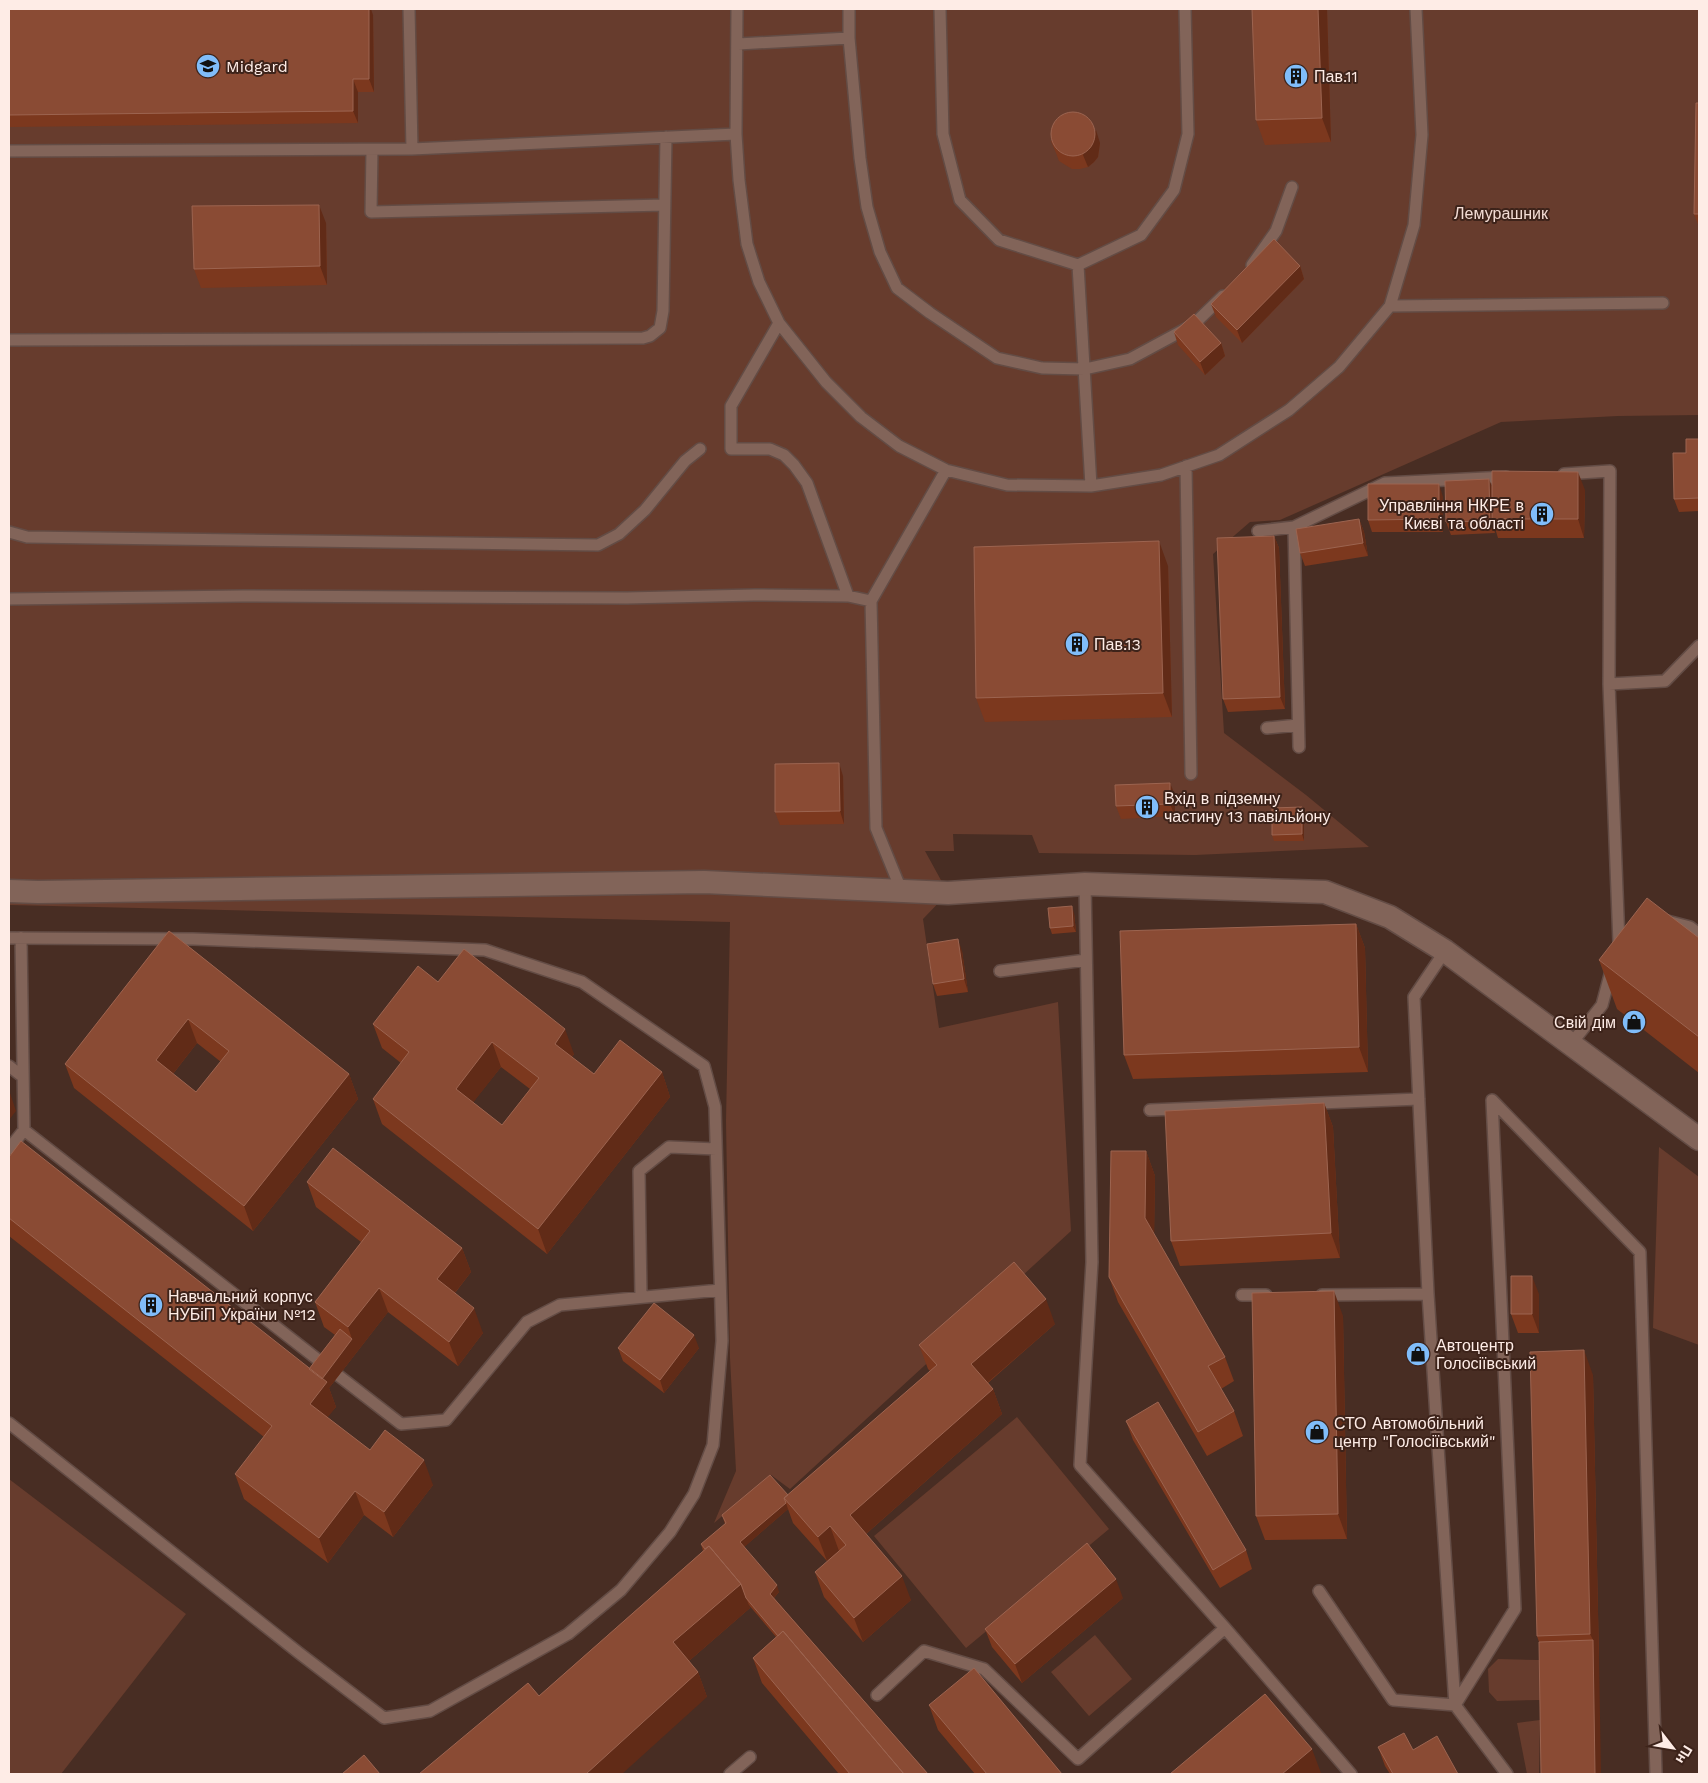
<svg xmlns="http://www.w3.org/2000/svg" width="1708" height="1783" font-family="'Work Sans',sans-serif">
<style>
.green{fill:#673c2d}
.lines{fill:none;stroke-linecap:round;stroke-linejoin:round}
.service-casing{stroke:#634c45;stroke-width:14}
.minor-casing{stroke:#634c45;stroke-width:25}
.service{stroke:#826459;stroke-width:11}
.minor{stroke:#826459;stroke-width:22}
.wall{fill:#7c381e;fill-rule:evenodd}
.shaded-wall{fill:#612b17}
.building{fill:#8a4b34;stroke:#9c6450;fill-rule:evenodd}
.labels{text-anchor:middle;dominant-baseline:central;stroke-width:4;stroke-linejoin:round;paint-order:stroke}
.poi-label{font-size:16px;fill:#feece6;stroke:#3d231a;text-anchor:start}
.park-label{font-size:16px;fill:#f3dcd4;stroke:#3d231a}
</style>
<rect width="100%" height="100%" fill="#482d23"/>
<path class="green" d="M9 9H1699V415L1618 416 1501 422 1280 520 1250 522 1213 554 1224 733 1306 795 1369 847 1195 855 1039 853 1032 835 953 834 954 851H925L948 893 923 919 939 1028 1058 1002 1071 1231 790 1489 771 1475 714 1523 736 1471 730 1358 726 1121 730 922 9 905Z
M1659 1147 1699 1177V1345L1653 1328Z
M1017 1417 1109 1529 966 1648 874 1536Z
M9 1479 186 1614 61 1774H9Z
M1095 1635 1132 1679 1089 1716 1051 1672Z
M1498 1659 1539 1660 1540 1700 1497 1701 1489 1692 1488 1669Z
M1540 1720 1539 1774H1527L1517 1723Z"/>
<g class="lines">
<g class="service-casing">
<path id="service" d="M409 9 412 149
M737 9 736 134 739 180 747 244 759 282 779 323 826 382 861 417 899 446 946 470 1007 485 1091 486 1161 475 1219 455 1289 410 1339 367 1390 306 1414 225 1422 135 1416 9
M849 9V38L860 158 867 207 880 252 897 288 930 313 997 358 1042 368 1085 369 1130 359 1193 325 1223 296
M940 9 943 134 960 200 999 240 1078 265 1141 235 1174 190 1188 134 1185 9
M738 44 849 38
M372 150 371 212 664 205
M9 151 412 149 736 134
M1078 265 1091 486
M1252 265 1276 231 1292 187
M1390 306 1663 303
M779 323 731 406V449H770L784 455 794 465 807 483 848 596
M9 340 643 338 650 336 660 328 663 311 666 137
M1186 466 1191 774
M1564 474 1610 471 1609 684 1619 943
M1258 531 1294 527
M9 532 27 537 598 545 619 534 645 510 685 461 700 449
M9 599 242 596 627 598 754 595 848 596 871 601
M1609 684 1665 681 1699 646
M1267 728 1298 725
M1299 747 1294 527 1385 483 1506 477
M1085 884 1092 1262 1080 1465 1225 1628 1351 1774
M902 892 876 828 871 601 946 470
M1667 921 1690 927 1699 934
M9 938 193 939 485 950 582 982 704 1066 715 1107 722 1341 713 1445 694 1494 670 1532 621 1590 568 1634 430 1711 384 1718 299 1653 9 1423
M21 938 24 1130
M1445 951 1414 997 1428 1294 1455 1705 1507 1774
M1000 971 1086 960
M1571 1044 1602 1005 1611 971
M9 1066 23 1077
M1150 1110 1419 1099
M9 1149 24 1130 326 1366
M1242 1295H1266
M1322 1295 1428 1294
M641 1297 639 1171 669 1147 716 1149
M339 1376 401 1424 446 1420 527 1322 560 1305 720 1290
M1319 1591 1393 1700 1455 1705 1515 1609 1492 1100 1640 1252 1656 1774
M877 1695 924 1651 984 1669 1078 1759 1225 1628
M730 1774 750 1757"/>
</g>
<g class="minor-casing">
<path id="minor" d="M9 891 38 892 704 882 948 893 1085 884 1325 892 1390 917 1445 951 1699 1139"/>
</g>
<use href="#service" class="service"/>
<use href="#minor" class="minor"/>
</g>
<path class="wall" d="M9 9 373 15 374 92H358V123L9 127Z
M1252 9H1327L1331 142 1265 145 1256 120Z
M1699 103V227L1694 214Z
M1051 141 1100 143 1098 157 1094 162 1088 167 1080 169H1072L1059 161 1056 153Z
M326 223 327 285 201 288 194 269Z
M1300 266 1304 279 1242 343 1216 317 1211 304Z
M1174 332 1221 343 1225 356 1205 375 1178 345Z
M1699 439V511L1679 512 1674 499Z
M1492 487 1585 490 1584 538H1498L1495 528V533L1451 535 1446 522Z
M1443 497V532H1372L1368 520Z
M1359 519 1364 532 1368 556 1305 566 1300 553Z
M1274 536 1279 548 1285 709 1228 712 1223 699Z
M1168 566 1172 717 985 722 976 698Z
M843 776 844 824 780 825 775 812Z
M1175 795V816L1121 819 1116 806Z
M1304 813V841H1274L1272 835Z
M1074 913 1076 932 1052 934 1050 928Z
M1356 924 1365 948 1368 1072 1133 1079 1124 1055Z
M169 931 349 1074 358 1099 253 1231 74 1088 65 1064ZM197 1043 221 1062 196 1092 173 1074Z
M1699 938V1073L1617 1009 1599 960Z
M962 951 968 992 937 996 933 984Z
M438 982 574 1054 572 1057 594 1074 662 1072 670 1097 547 1254 382 1124 373 1099 401 1063 382 1048 373 1024ZM501 1067 530 1089 502 1125 473 1102Z
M1324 1103 1333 1127 1340 1258 1180 1266 1171 1241Z
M1146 1151 1155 1176 1154 1234 1225 1357 1234 1381 1221 1389 1234 1411 1243 1436 1207 1456 1118 1302 1109 1277Z
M9 1157 309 1369 335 1335 324 1327 315 1302 361 1242 316 1207 307 1182 462 1248 471 1272 455 1293 483 1333 458 1366 388 1312 329 1388 336 1407 327 1417 370 1450 433 1485 393 1537 364 1515 328 1563 244 1499 235 1474 264 1437 9 1236Z
M1539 1294V1333H1518L1511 1314Z
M1343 1316 1347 1539 1265 1540 1256 1516Z
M1055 1324 988 1383 993 1389 1002 1414 866 1534 911 1600 863 1642 824 1597 815 1572 839 1552 827 1561 793 1523 788 1509 744 1547 779 1592 774 1598 928 1774H839L762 1683 753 1658 776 1637 748 1604 750 1608 689 1661 698 1672 707 1697 539 1696 703 1551 701 1544 725 1524 722 1515 788 1495 930 1371 928 1369 919 1345Z
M618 1348H699L664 1393 623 1361Z
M1593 1375 1599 1659 1539 1642 1537 1636Z
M1126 1421 1246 1550 1252 1569 1220 1588 1133 1440Z
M1123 1598 1022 1683 992 1647 985 1629Z
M929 1705 1062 1774H975L938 1730Z
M1378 1747 1413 1750 1458 1774H1390L1385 1766Z"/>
<path class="shaded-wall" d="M369 9H371L373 15 374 92 369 79Z
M1318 9H1327L1331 142 1322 118Z
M353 79 358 92V123L353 111Z
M1096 130 1100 143 1098 157 1094 162 1088 167 1083 155Z
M319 205 326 223 327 285 320 266Z
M1300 266 1304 279 1242 343 1237 330Z
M1221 343 1225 356 1205 375 1200 362Z
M1578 472 1585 490 1584 538 1578 519Z
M1489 479 1494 492 1492 519 1495 528V533L1490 521Z
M1439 484 1443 497V532L1439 519Z
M1359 519 1364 532 1368 556 1363 543Z
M1274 536 1279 548 1285 709 1280 697Z
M1159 541 1168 566 1172 717 1163 693Z
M839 763 843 776 844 824 840 811Z
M1170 783 1175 795V816L1170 804Z
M1302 807 1304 813V841L1302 834Z
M1072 906 1074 913 1076 932 1073 926Z
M1356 924 1365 948 1368 1072 1359 1047Z
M958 939 962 951 968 992 964 979Z
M188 1019 197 1043 165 1084 156 1060Z
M565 1029 574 1054 564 1068 555 1044Z
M492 1042 501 1067 465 1113 456 1089Z
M662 1072 670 1097 547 1254 538 1229Z
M349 1074 358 1099 253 1231 244 1206Z
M9 1090 16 1111 9 1120Z
M1324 1103 1333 1127 1340 1258 1331 1233Z
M1146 1151 1155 1176 1154 1242 1145 1218Z
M462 1248 471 1272 446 1304 437 1279Z
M1532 1276 1539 1294V1333L1532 1314Z
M379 1288 388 1312 329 1388 336 1407 319 1428 310 1404 317 1384 352 1339 348 1327Z
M1334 1291 1343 1316 1347 1539 1338 1514Z
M1046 1299 1055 1324 980 1389 971 1364Z
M474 1308 483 1333 458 1366 449 1342Z
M694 1335 699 1348 664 1393 660 1380Z
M1584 1350 1593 1375 1599 1659 1601 1774H1595L1593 1640 1590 1634Z
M993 1389 1002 1414 859 1540 850 1515Z
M424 1460 433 1485 393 1537 384 1512Z
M355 1491 364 1515 328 1563 319 1538Z
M786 1503 788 1509 742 1549 740 1542Z
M830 1526 839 1551 827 1561 818 1537Z
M902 1576 911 1600 863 1642 854 1618Z
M1116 1579 1123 1598 1022 1683 1015 1664Z
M741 1584 750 1608 682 1667 673 1642Z
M777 1585 779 1592 772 1600 770 1594Z
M698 1672 707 1697 622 1774H586Z
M1312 1749 1321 1773 1320 1774H1282Z"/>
<path class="building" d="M9 9H369V79H353V111L9 115Z
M1252 9H1318L1322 118 1256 120Z
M1696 103H1699V214H1694Z
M1051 134a22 22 0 1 1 44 0a22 22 0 1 1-44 0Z
M319 205 320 266 194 269 192 206Z
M1274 239 1300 266 1237 330 1211 304Z
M1194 314 1221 343 1200 362 1174 332Z
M1686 439H1699V498L1674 499 1673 453H1686Z
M1492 471 1578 472V519H1492Z
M1489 479 1490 521 1446 522 1445 481Z
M1368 484H1439V519L1368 520Z
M1359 519 1363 543 1300 553 1296 529Z
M1274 536 1280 697 1223 699 1217 538Z
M1159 541 1163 693 976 698 974 547Z
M839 763 840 811 775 812V764Z
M1170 783V804L1116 806 1115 785Z
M1302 807V834L1272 835V808Z
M1647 898 1699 938V1037L1599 960Z
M1072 906 1073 926 1050 928 1048 908Z
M1356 924 1359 1047 1124 1055 1120 931Z
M169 931 349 1074 244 1206 65 1064ZM188 1019 229 1051 196 1092 156 1060Z
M958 939 964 979 933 984 927 944Z
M464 949 565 1029 555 1044 594 1074 620 1040 662 1072 538 1229 373 1099 409 1052 373 1024 418 966 438 982ZM492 1042 539 1078 502 1125 456 1089Z
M1324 1103 1331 1233 1171 1241 1165 1111Z
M21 1141 327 1382 310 1404 370 1450 385 1430 424 1460 384 1512 355 1491 319 1538 235 1474 272 1426 9 1218V1157Z
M333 1148 462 1248 437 1279 474 1308 449 1342 379 1288 348 1327 315 1302 370 1231 307 1182Z
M1111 1151H1146L1145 1218 1225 1357 1208 1366 1234 1411 1198 1432 1109 1277Z
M1014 1262 1046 1299 971 1364 993 1389 850 1515 902 1576 854 1618 815 1572 846 1545 830 1526 818 1537 784 1498 937 1365 919 1345Z
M1511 1276H1532V1314H1511Z
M1334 1291 1338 1514 1256 1516 1252 1293Z
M654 1303 694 1335 660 1380 618 1348Z
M340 1329 352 1339 322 1379 309 1369Z
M1584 1350 1590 1634 1537 1636 1530 1352Z
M1158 1402 1246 1550 1213 1570 1126 1421Z
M770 1475 788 1495 784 1498 786 1503 740 1542 777 1585 770 1594 928 1774H904L783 1631 778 1636 746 1598 741 1584 709 1546 705 1549 701 1544 726 1523 722 1515Z
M1087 1543 1116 1579 1015 1664 985 1629Z
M709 1546 741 1584 673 1642 698 1672 586 1774H419L528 1683 539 1696Z
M783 1631 904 1774H850L753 1658Z
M1593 1640 1595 1774H1541L1539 1642Z
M974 1668 1062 1774H987L929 1705Z
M1265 1694 1312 1749 1282 1774H1170Z
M1404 1733 1413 1750 1437 1736 1458 1774H1393L1378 1747Z
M364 1755 380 1774H342Z"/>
<defs>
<g id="school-disc" transform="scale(1.25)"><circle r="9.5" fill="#80bdfa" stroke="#3d231a"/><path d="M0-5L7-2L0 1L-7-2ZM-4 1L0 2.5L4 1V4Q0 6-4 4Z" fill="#111"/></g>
<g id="building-disc" transform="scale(1.25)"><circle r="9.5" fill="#80bdfa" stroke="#3d231a"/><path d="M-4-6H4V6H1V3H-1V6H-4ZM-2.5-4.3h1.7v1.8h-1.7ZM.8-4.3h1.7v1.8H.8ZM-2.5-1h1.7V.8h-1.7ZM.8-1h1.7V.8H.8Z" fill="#111"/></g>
<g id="shop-disc" transform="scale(1.25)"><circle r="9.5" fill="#80bdfa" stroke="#3d231a"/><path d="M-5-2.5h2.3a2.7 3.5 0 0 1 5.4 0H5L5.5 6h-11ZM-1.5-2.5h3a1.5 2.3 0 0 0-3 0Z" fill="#111"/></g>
</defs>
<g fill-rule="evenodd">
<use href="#school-disc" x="208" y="66"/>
<use href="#building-disc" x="1296" y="76"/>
<use href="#building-disc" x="1542" y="514"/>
<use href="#building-disc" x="1077" y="644"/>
<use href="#building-disc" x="1147" y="807"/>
<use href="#shop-disc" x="1634" y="1022"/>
<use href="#building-disc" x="151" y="1305"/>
<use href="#shop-disc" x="1418" y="1354"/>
<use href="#shop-disc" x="1317" y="1432"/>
</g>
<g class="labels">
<g class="poi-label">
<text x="226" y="66">Midgard</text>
<text x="1314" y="76">Пав.11</text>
<text x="1524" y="505" text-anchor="end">Управління НКРЕ в<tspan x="1524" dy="18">Києві та області</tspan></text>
<text x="1094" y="644">Пав.13</text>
<text x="1164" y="798">Вхід в підземну<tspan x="1164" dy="18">частину 13 павільйону</tspan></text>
<text x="1616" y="1022" text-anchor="end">Свій дім</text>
<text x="168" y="1296">Навчальний корпус<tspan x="168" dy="18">НУБіП України №12</tspan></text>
<text x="1436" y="1345">Автоцентр<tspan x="1436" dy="18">Голосіївський</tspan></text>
<text x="1334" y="1423">СТО Автомобільний<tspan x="1334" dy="18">центр "Голосіївський"</tspan></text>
</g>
<g class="park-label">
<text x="1501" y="213">Лемурашник</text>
</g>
</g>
<rect width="1708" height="1783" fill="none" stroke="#feece6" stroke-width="20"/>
<g transform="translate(1673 1748) rotate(121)" stroke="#3d231a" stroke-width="4" paint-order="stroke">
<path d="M0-4L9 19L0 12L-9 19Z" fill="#feece6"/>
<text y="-8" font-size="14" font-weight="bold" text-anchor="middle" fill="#feece6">Пн</text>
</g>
</svg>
